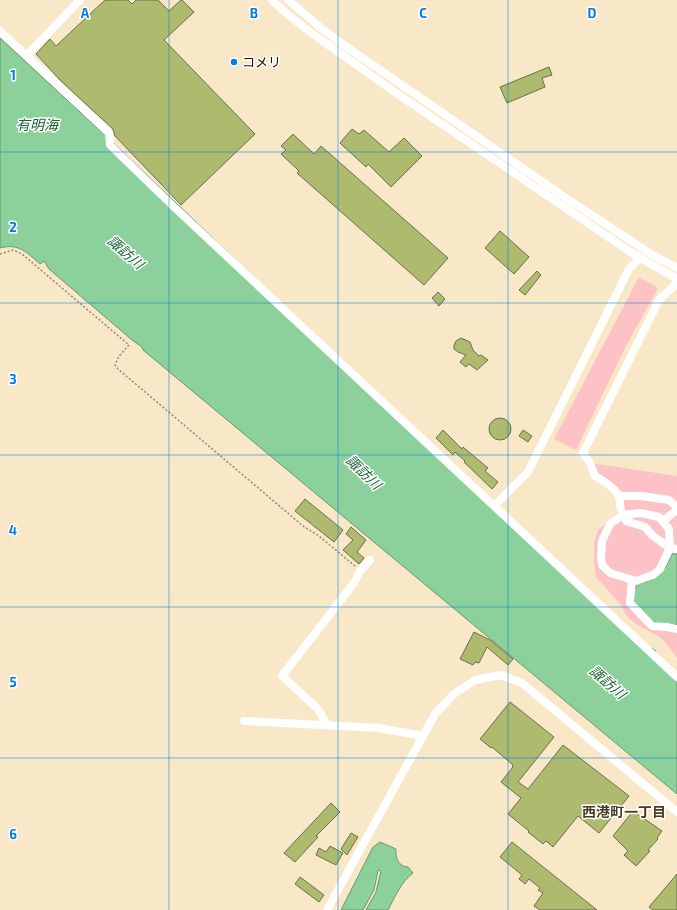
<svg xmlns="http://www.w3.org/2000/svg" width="677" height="910" font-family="'Exo 2','Noto Sans JP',sans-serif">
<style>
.green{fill:#fdc2c5}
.water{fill:#8cd09b;stroke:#69976f}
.building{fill:#aebb6f;stroke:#696e50}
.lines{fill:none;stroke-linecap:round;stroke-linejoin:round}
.path{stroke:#948871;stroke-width:1.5;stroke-dasharray:2 2;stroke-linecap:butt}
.minor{stroke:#fff;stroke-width:8}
.grid{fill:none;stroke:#007ee4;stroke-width:1;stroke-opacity:0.55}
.poi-dot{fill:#007ee4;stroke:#fff;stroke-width:1.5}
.labels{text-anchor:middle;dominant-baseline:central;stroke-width:3;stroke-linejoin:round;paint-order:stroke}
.poi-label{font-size:13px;fill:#181207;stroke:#fff;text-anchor:start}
.water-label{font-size:14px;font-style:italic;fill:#1d6635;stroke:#fff}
.neighbourhood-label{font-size:14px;font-weight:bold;fill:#493b20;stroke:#fff}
.grid-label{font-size:13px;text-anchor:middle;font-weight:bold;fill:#007ee4;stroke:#fff;stroke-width:3;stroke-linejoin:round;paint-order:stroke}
</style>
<rect width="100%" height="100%" fill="#f9e8c7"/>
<path class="green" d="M639 277 658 288 625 348 576 450 554 439Z
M590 463 677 476V658C672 650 665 641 658 636 645 628 627 623 622 606L596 577 594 562V542L598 530 620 511 619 496 595 476Z"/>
<path class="water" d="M0 38 106 136 646 652 652 648 656 651 652 657 677 681V794L143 350 142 347 132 340 49 269 44 261 40 264C26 252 19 243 0 248Z
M672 554H677V625L653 622 634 603V591L637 584C657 580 664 573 672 554Z
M380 842 396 849C395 858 399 867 408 867L413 873C401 882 395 897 388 910H366L376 892 381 871 378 870 374 890 363 910H341L373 847Z"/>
<path class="building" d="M105 0H128L132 4 136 0H158L169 11 181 0H182L194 12 164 40 255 134 181 205 115 136 113 129 61 81 36 54 50 39 56 46Z
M549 67 552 75 542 78 545 87 507 103 500 87Z
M352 129 359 134 364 130 389 152 404 138 422 156 391 187 368 164 366 167 340 143Z
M293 134 314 154 321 146 448 258 424 285 297 173 299 171 281 154 286 150 281 146Z
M500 231 529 257 514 274 485 248Z
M537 271 541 275 525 295 519 290Z
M438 292 445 299 439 306 432 298Z
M461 338 470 342 473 350 479 356 481 355 488 360 477 370 469 364 466 367 460 362 466 355 458 352 454 349V345L456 341Z
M489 429a11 11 0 1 1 22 0a11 11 0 1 1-22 0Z
M443 430 462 449 463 447 488 468 485 471 498 482 492 489 464 462 465 461 455 452 453 455 436 438Z
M523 430 532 436 528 442 519 436Z
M305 499 343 530 334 542 295 511Z
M351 527 366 540 357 552 364 558 359 564 343 550 353 540 346 534Z
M474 632 490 640 513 659 508 665 487 647 479 663 475 662 473 665 460 659Z
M510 702 554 737 518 782 528 789 563 745 629 796 599 833 578 816 553 847 546 841 543 844 528 832 529 831 508 814 521 798 501 782 513 767H512L513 765 492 747 491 748 480 739Z
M331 803 340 812 316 836 318 837 295 862 284 853Z
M633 811 662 831 657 838 658 839 648 850 650 851 636 866 624 855 628 851 613 836Z
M351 833 358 837 347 855 341 849Z
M512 842 597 910H540L534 906 543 893 538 890 540 888 529 879 525 884 519 879 522 875 500 857Z
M330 846 343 853 336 865 316 855 319 848 326 852Z
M677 874V910H653L649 907Z
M300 877 324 895 319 902 295 884Z"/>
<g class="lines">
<path class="path" d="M0 254 13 250 22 254 129 345 119 356 115 365 118 369 303 526 319 536 355 566"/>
<path class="minor" d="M272 0 285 12 310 32 402 97 629 251 677 279
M288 0 322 29 351 50 566 198 651 254 677 268
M0 31 109 133 110 145 174 207 677 677
M29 53 80 0
M677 283 659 300 583 453 590 463 595 476C602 480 617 489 619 497 621 504 619 509 623 515L640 513 659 517 669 529 670 548 677 549
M619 496H641L669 500 677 507
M496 504 528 472 629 269 640 258
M623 515 626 521 645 527 653 536 670 548 660 569 653 575 636 581 610 573 602 565 601 557 602 541 610 524Z
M663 521 677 510
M632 580 630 603 652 626 667 627 677 629
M244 721 379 728 423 736
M327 725 318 709 282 676 354 583 360 571 370 560
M327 910 435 714 454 694 475 680 501 675 522 683 677 812"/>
</g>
<path class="grid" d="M169 0V910M338 0V910M508 0V910M0 152H677M0 303H677M0 455H677M0 607H677M0 758H677"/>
<circle class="poi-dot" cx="234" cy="62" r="4"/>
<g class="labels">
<g class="poi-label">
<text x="242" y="62">コメリ</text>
</g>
<g class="water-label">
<text x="37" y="124">有明海</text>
<text transform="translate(126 252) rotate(41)">諏訪川</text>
<text transform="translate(364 472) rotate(44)">諏訪川</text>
<text transform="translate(608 682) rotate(41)">諏訪川</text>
</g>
<g class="neighbourhood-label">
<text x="624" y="811">西港町一丁目</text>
</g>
</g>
<g class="grid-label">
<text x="85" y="18">A</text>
<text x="254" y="18">B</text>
<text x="423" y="18">C</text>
<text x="592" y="18">D</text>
<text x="13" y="80">1</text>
<text x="13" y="232">2</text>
<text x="13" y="384">3</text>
<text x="13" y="535">4</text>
<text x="13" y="687">5</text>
<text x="13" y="839">6</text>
</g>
</svg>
